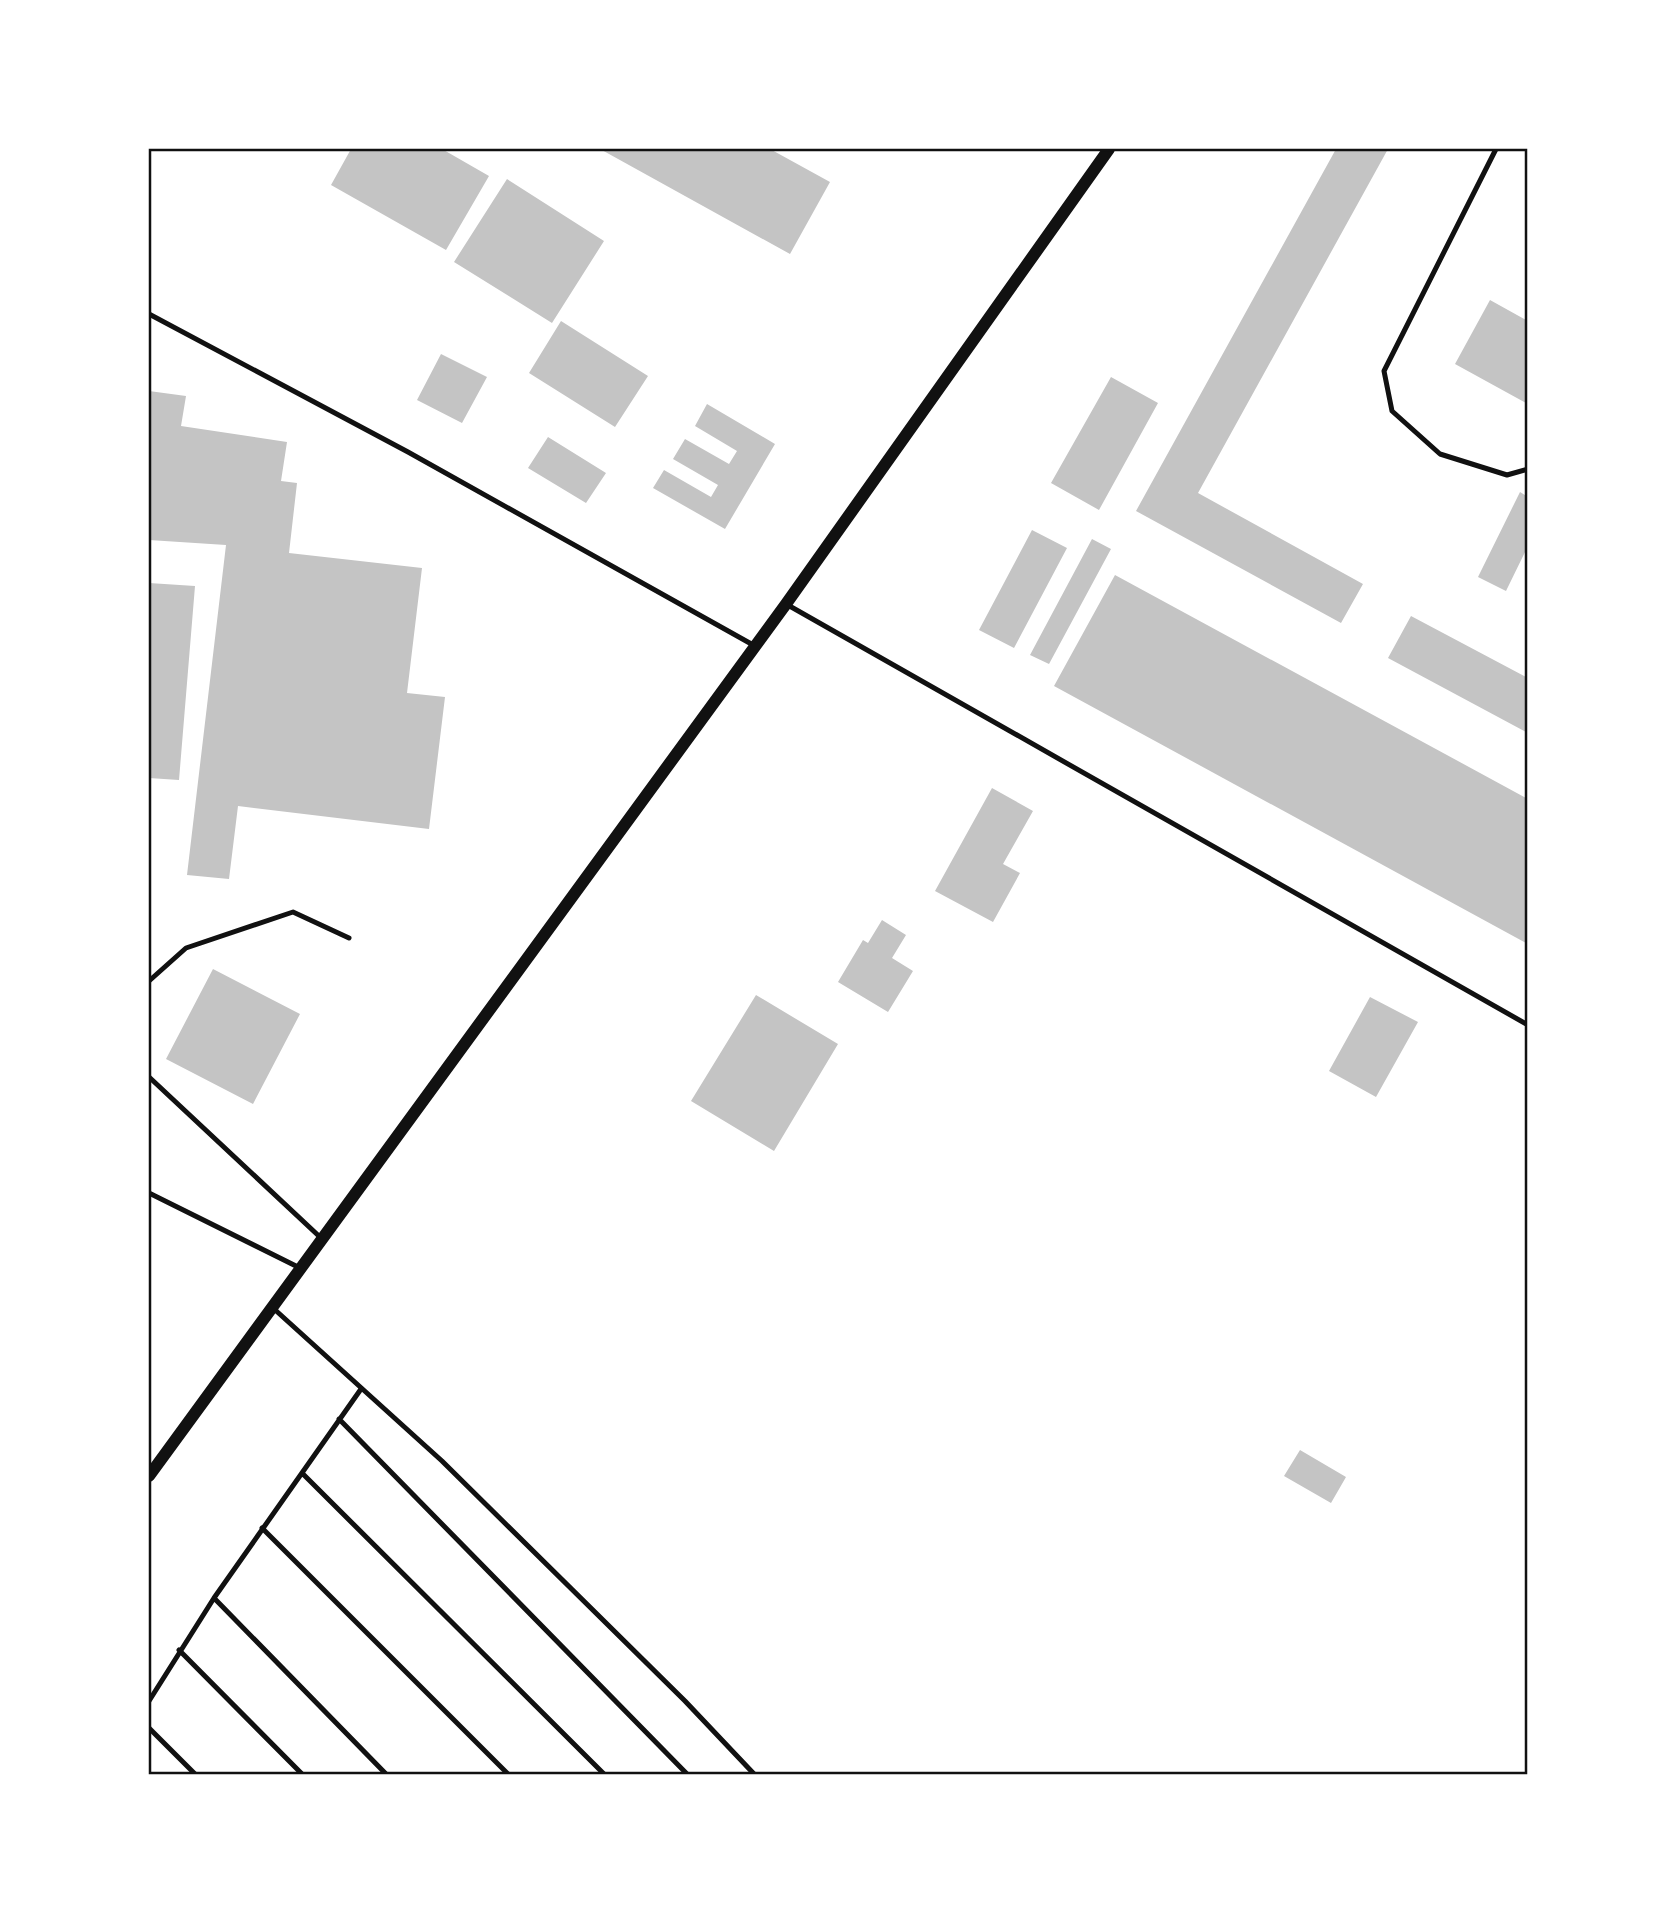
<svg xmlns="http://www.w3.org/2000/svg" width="1677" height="1924" font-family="'Fira Sans Condensed',sans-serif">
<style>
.building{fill:#c4c4c4}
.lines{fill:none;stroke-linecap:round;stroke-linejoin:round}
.service{stroke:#111;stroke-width:5}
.tertiary{stroke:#111;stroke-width:12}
.neatline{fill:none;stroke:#111;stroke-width:2.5}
</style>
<rect width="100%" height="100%" fill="#fff"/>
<path class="building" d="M351 149H442L489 176 446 250 331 185Z
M600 149H770L830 182 790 254Z
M1336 149H1388L1198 493 1363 584 1341 623 1136 511Z
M507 179 604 241 552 323 454 262Z
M1490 300 1528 321V404L1455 364Z
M561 321 648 376 615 427 529 373Z
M441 354 487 377 462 423 417 400Z
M1111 377 1158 403 1099 510 1051 483Z
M149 391 186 396 181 426 287 442 281 481 297 483 289 553 422 568 407 693 445 697 429 829 238 806 229 879 187 875 226 545 149 540Z
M707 404 775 444 725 529 653 488 664 470 711 497 718 485 673 459 685 439 729 464 737 451 695 426Z
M548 437 606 473 586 503 528 468Z
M1520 492 1528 497V546L1506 591 1478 577Z
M1032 530 1067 548 1014 648 979 630Z
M1092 539 1111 549 1049 664 1030 655Z
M1115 575 1528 799V944L1054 686Z
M149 583 195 586 179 780 149 778Z
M1411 616 1528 678V733L1388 658Z
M992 788 1033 811 1003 864 1020 873 993 922 935 891Z
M882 920 906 935 892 958 913 971 888 1012 838 982 863 940 868 943Z
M213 969 300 1014 253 1104 166 1059Z
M756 995 838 1044 774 1151 691 1101Z
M1370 997 1418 1022 1376 1097 1329 1071Z
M1300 1450 1346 1477 1331 1503 1284 1476Z"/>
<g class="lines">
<path class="service" d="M1496 149 1384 371 1392 411 1440 454 1507 475 1528 469
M149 314 408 452 755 646
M786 604 1528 1025
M149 981 186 948 293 912 349 938
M149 1077 321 1238
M149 1193 300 1268
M273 1308 442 1461 685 1701 755 1775
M339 1419 688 1775
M303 1474 605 1775
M262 1528 509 1775
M214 1598 387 1775
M179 1650 303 1775
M149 1701 214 1598 361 1389
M149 1728 196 1775"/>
<path class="tertiary" d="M149 1476 786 604 1109 149"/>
</g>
<rect width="1677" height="1924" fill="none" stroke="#ffffff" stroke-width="301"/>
<rect x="150" y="150" width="1376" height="1623" class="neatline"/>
</svg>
